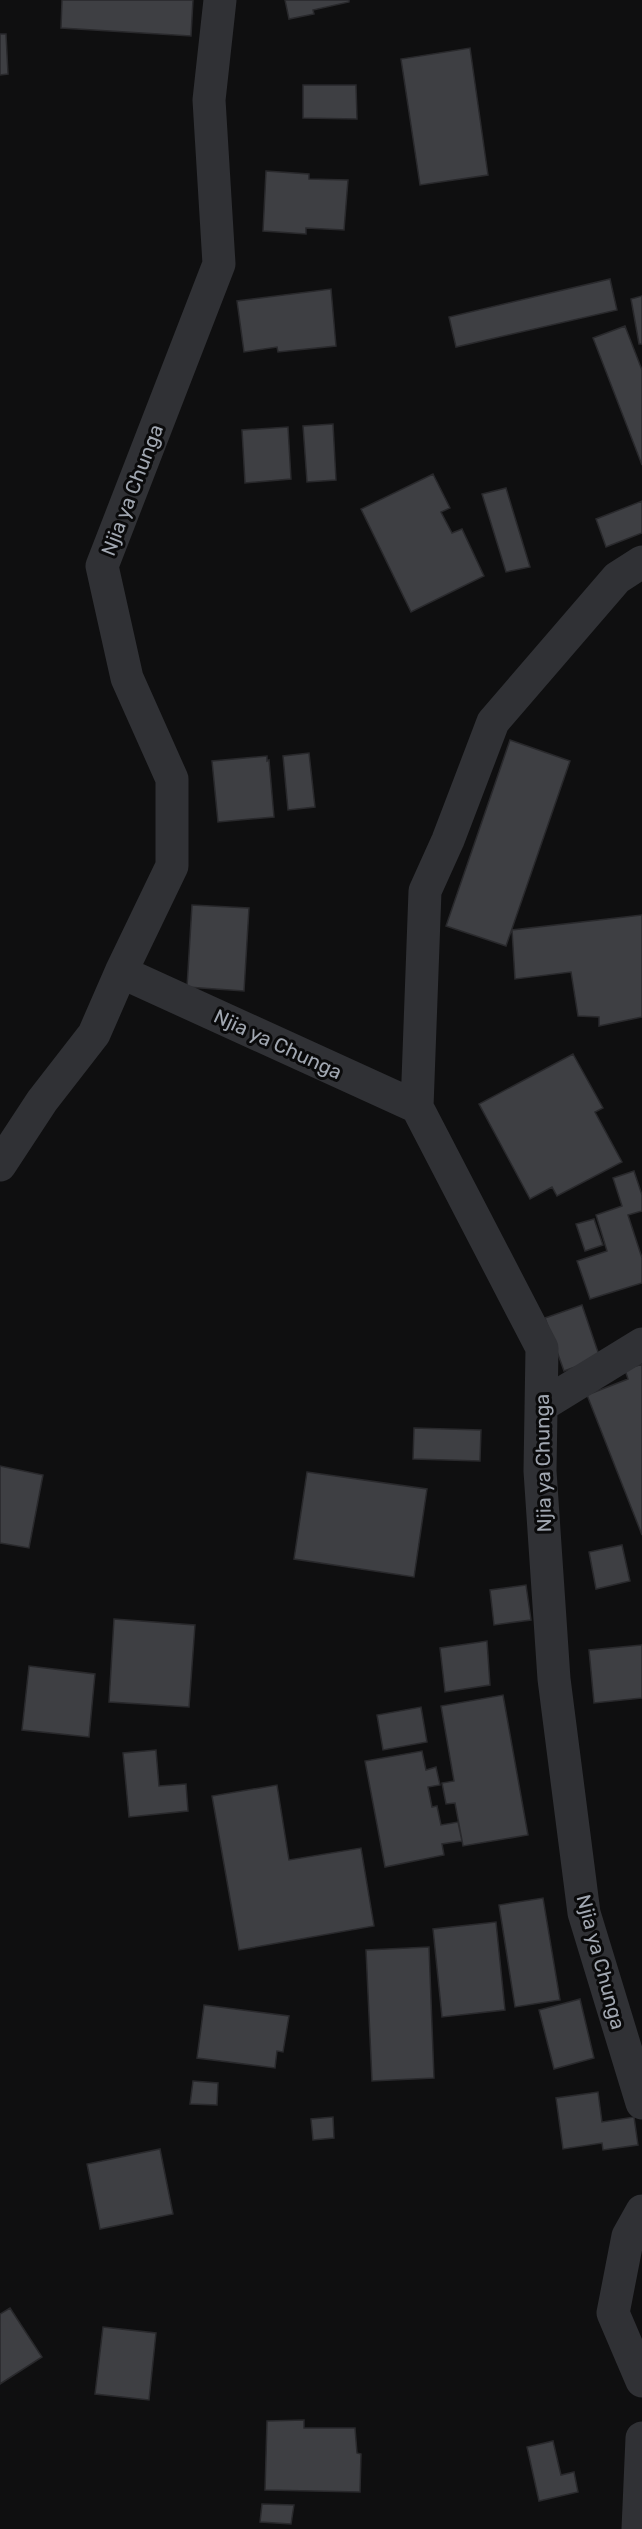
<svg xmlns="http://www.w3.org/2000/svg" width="642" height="2529" font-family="Rubik,sans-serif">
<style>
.building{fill:#3e3f43;stroke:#29292c;stroke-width:1.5}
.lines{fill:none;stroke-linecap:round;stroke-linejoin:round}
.street{stroke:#303135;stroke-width:33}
.labels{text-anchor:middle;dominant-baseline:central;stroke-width:6;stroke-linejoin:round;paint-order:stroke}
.street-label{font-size:20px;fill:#a1a7b1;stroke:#0a0a0b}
</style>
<rect width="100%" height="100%" fill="#0f0f10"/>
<path class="building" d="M62 0H193L191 36 61 28Z
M285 0H349V2L313 10 314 14 289 19Z
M0 34H6L8 74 0 75Z
M470 48 488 175 420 185 401 59Z
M303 85H356L357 119 303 118Z
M266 171 309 174V179L348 180 344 230 306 228V234L263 231Z
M610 279 617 310 456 347 449 317Z
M331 289 336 346 278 352 277 347 244 352 237 301Z
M642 296V344H639L631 299Z
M625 326 642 370V465L593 338Z
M333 424 336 480 307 482 303 426Z
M288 427 291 479 245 483 242 430Z
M433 474 450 508 441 512 452 533 462 529 484 576 411 612 361 509Z
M506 488 530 567 506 572 482 494Z
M642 501V533L606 547 596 519Z
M510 740 570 761 506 946 446 926Z
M309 753 315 807 288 810 283 756Z
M267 756V761L269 760 274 817 218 822 212 761Z
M192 905 249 908 244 991 187 987Z
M642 915V1017L599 1026V1017L578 1016 571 972 515 979 512 930Z
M573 1054 603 1108 595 1112 622 1162 557 1196 552 1187 530 1199 479 1104Z
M634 1171 642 1195V1211L628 1215 642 1258V1283L590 1299 577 1261 607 1251 596 1215 622 1206 613 1178Z
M594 1219 603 1245 585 1251 576 1224Z
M582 1305 600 1358 564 1371 545 1318Z
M642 1364V1535L587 1395 628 1379 625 1370Z
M414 1428 481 1430 480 1461 413 1459Z
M0 1466 43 1475 29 1548 0 1543Z
M307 1472 427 1489 414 1577 294 1559Z
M622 1545 630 1581 596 1589 589 1552Z
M526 1585 531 1620 494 1625 490 1590Z
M114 1619 195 1625 189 1707 109 1702Z
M487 1641 490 1685 445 1692 440 1648Z
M642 1645V1698L594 1703 589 1650Z
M29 1666 95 1674 89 1737 22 1730Z
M503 1695 528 1835 463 1846 455 1803 446 1804 442 1783 454 1781 441 1706Z
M421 1707 427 1742 383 1750 377 1715Z
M156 1750 159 1786 186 1784 188 1811 129 1817 123 1753Z
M422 1751 426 1770 436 1767 440 1785 428 1787 432 1807 437 1806 441 1825 458 1822 462 1841 442 1844 444 1855 385 1867 365 1761Z
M277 1785 289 1860 361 1848 374 1926 239 1950 212 1796Z
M543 1898 560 2000 515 2007 499 1905Z
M496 1922 505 2010 442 2017 433 1929Z
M429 1947 434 2078 372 2081 366 1950Z
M580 1999 594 2058 554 2069 539 2010Z
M204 2005 289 2016 283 2052 277 2051 275 2068 197 2058Z
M193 2081 218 2083 217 2105 190 2104Z
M598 2092 602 2122 634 2117 638 2145 603 2150 602 2143 563 2149 556 2098Z
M333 2117 334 2138 313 2140 311 2119Z
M160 2149 173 2214 100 2229 87 2164Z
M10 2308 42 2357 0 2384V2314Z
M103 2327 156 2333 149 2400 95 2394Z
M304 2420V2428H355L357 2453 361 2454 360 2492 265 2490 267 2421Z
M553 2441 561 2475 574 2472 578 2492 539 2501 527 2447Z
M262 2504 294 2505 291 2524 260 2522Z"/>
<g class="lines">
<path class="street" d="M220 0 209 100 219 264 102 566 127 678 172 779V866L121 972 417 1107 542 1348 540 1471 554 1679 584 1913 642 2103
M417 1107 425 891 448 840 493 722 617 578 642 562
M0 1165 42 1101 94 1034 121 972
M541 1406 642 1344
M642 2211 628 2236 613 2313 642 2381
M638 2529 642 2438"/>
</g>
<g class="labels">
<g class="street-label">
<text transform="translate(132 490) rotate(-69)">Njia ya Chunga</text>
<text transform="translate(278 1044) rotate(25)">Njia ya Chunga</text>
<text transform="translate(543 1463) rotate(-91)">Njia ya Chunga</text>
<text transform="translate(601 1962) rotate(75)">Njia ya Chunga</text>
</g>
</g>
</svg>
